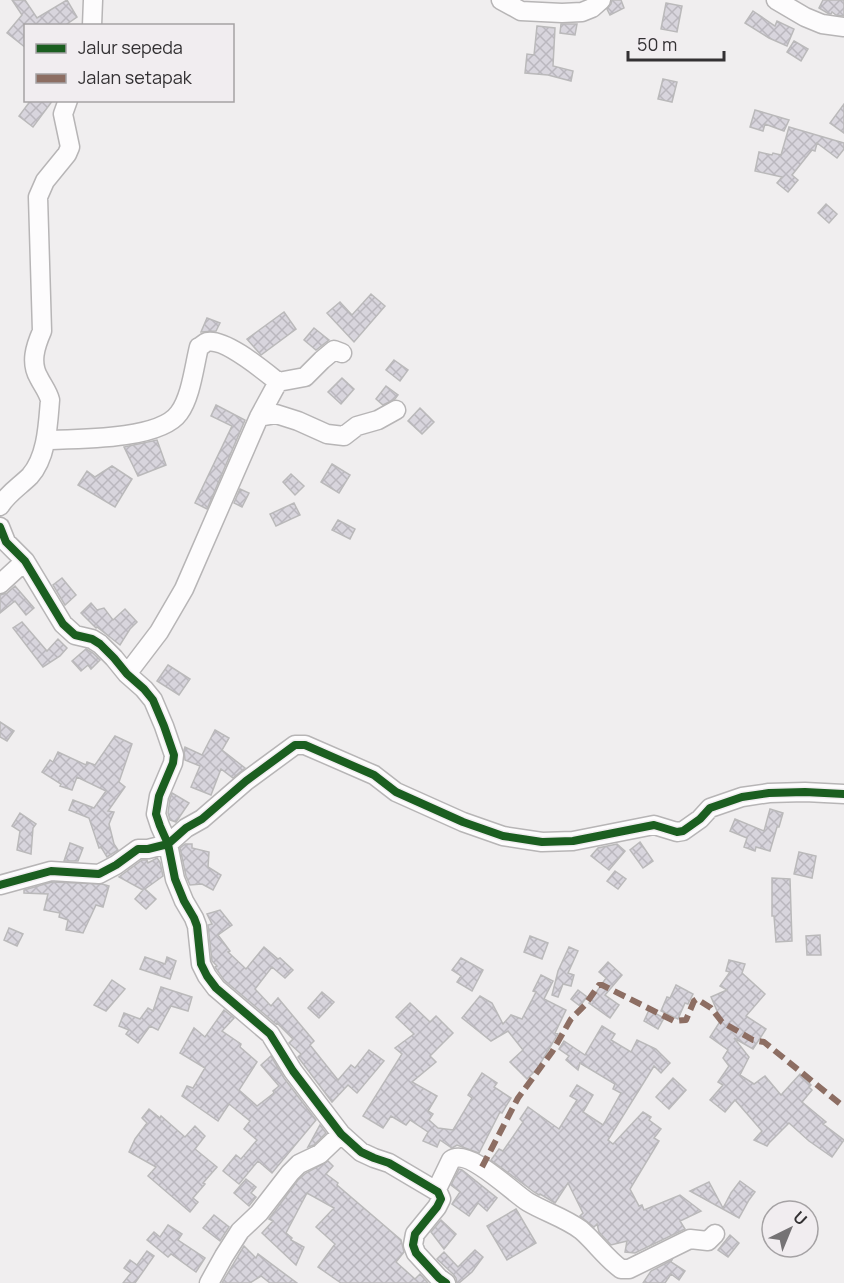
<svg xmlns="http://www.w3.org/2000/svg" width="844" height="1283" font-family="Manrope,sans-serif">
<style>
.building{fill:url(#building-cross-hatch);stroke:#bab9ba;stroke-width:1.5}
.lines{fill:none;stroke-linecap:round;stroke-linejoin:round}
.minor-casing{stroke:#b7b5b6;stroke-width:21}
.minor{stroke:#fdfcfd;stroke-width:18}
.quiet{stroke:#8d6e63;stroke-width:6;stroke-dasharray:12 6;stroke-linecap:butt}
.cycleway-casing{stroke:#f1edf0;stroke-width:11}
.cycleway{stroke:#1b5e20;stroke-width:8}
</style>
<defs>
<pattern id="building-cross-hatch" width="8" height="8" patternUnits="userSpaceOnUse" patternTransform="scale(1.5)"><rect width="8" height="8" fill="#d8d5dd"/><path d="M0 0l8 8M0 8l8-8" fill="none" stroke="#bab7be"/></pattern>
</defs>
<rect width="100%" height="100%" fill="#f0eeef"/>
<path class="building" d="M12 0H25L37 18 67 0 77 17 64 26H26V48L7 33 22 15Z
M612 0H621L624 8 610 15 607 9 611 4Z
M823 0H844V16L836 15 832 12 831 14H829L819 8Z
M666 3 682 6 677 32 661 29Z
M753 11 775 26 777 21 794 29 787 46 769 38 745 23Z
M561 24H577L575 35 560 33Z
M537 26 555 28 553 66 573 71 571 81 548 75 525 73 527 54 534 55Z
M794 41 808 49 801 61 787 52Z
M663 79 677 82 672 102 658 99Z
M31 100H53L33 127 19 116Z
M844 104V133L830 123Z
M755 110 789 120 784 131 765 124 763 131 750 127Z
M789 127 844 143V149L837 158 817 143 815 151 812 150 792 175 798 180 788 192 777 183 782 177 755 171 759 152 772 155 773 153 781 155Z
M826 204 837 214 829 223 818 213Z
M371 294 385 306 354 342 327 313 340 302 352 315Z
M284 312 296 329 261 355 247 339Z
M207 318 220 323 216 331 201 332Z
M314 328 329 340 316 350 304 340Z
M394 360 408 370 400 381 386 370Z
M342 378 354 389 341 404 328 392Z
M386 386 398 395 395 399 383 405 376 399Z
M216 405 245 420 207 509 195 503 232 426 211 416Z
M420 408 434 422 422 434 408 421Z
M157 440 166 465 138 476 124 447Z
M332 464 350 475 339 493 321 482Z
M112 466 132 479 115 507 78 485 87 471 95 477Z
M291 474 304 486 295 495 283 482Z
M240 489 249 493 242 507 234 503Z
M294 503 300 515 276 526 270 514Z
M338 520 355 529 350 539 332 530Z
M62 578 76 595 65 605 53 585Z
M15 586 34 608 26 615 15 601 0 613V595L7 593Z
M91 603 97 610 104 608 113 620 125 609 137 622 130 629 120 645 97 627 96 628 81 613Z
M22 622 47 651 58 639 67 648 60 656 43 667 13 628Z
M86 649 93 653 100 660 91 669 88 665 81 671 72 661Z
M168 665 190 679 179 695 157 681Z
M0 722 14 731 7 741 0 737Z
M215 730 229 738 222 750 245 768 233 778 221 769 211 795 191 787 200 766 185 760 184 750 185 747 202 755Z
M115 736 132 744 119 782 125 787 108 811 114 812 109 824 114 844 118 850 107 857 101 847 99 848 89 818 69 810 73 800 94 808 106 791 77 777 72 790 60 786 61 784 42 772 50 760 53 762 58 752 86 765 87 762 95 765Z
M172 793 189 803 176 822 170 820 168 813 170 799Z
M770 809 783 813 779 827H777L770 851 756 847 755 851 744 847 747 838 730 831 735 819 764 831Z
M20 813 36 824 33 828 31 854 17 850 20 831 12 826Z
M640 842 653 861 643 868 630 850Z
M70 843 83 848 78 861H64Z
M185 844H192V848L209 852 208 867 221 875 213 890 202 884 190 885 186 876 180 848Z
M617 844 625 851 609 870 591 856 598 848Z
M799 852 816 856 812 878 794 874Z
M157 858 160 862 163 876 145 889 156 899 146 909 135 899 143 890 119 877 142 860H147L148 863Z
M615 871 626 879 618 889 607 881Z
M772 878 790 879 792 941 776 942 774 916H772Z
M52 882 102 884 109 886 103 907 96 905 83 933 66 930 68 920 59 917 60 913 44 910 48 894 24 893V890Z
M220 910 232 925 218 935 230 951 228 952 246 969 264 947 278 959 280 958 293 970 285 978 272 967 255 989 271 1006 278 998 314 1041 310 1045 338 1080 351 1065 355 1068 369 1050 384 1061 357 1093 348 1085 332 1102 298 1057 301 1054 289 1043 293 1039 277 1023 276 1024 224 980 217 970 215 967 217 966 212 961 208 925 212 924 207 914Z
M9 928 23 934 17 946 4 940Z
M820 935 821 955H807L806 936Z
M530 936 548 943 542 959 524 952Z
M569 947 578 951 568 973 574 975 571 986 563 984 558 997 552 995 558 971Z
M145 957 165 964 167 957 176 961 170 979 140 969Z
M461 958 483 970 472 991 457 982 461 976 452 970Z
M729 960 745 964 742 973 765 994 746 1016 766 1029 753 1049 734 1038 749 1057 740 1075 754 1084 765 1076 781 1095 800 1074 811 1085 809 1087 812 1090 802 1102 826 1122 823 1124 844 1140 832 1157 809 1141 789 1123 769 1143 767 1146 754 1140 762 1131 735 1100 725 1112 710 1100 723 1085 718 1082 729 1066 723 1058 728 1050 710 1037 721 1020 711 997 727 990 720 986 730 972 726 971Z
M608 962 622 975 605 995 619 1005 610 1018 589 1003 606 978 599 972Z
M541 975 553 981 544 999 566 1010 555 1033 558 1034 537 1069 527 1079 510 1062 523 1050 508 1031 491 1041 462 1018 480 996 492 1003 503 1024 511 1015 522 1019 536 992 533 991Z
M112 980 125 989 106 1011 94 1005Z
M676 985 693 994 688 1004 685 1003 678 1019 661 1011 667 997 670 998Z
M161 987 192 997 188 1011 171 1006 158 1030 150 1026 138 1043 126 1034 129 1030 119 1026 124 1013 140 1019 148 1008 153 1011Z
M578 990 587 997 580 1006 571 999Z
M322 992 334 1002 319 1018 308 1008Z
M410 1003 430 1022 436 1016 453 1033 430 1056 436 1062 412 1082 437 1096 428 1111 433 1114 429 1120 438 1128 453 1130 472 1098 468 1095 482 1073 497 1083 494 1087 511 1098 502 1113 500 1112 479 1153 457 1145 452 1148 440 1140 437 1147 423 1141 428 1132 410 1120 406 1125 391 1116 383 1128 363 1116 402 1054 395 1048 414 1034 396 1017Z
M224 1010 234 1018 222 1031 241 1044 240 1047 257 1062 239 1090 257 1106 274 1093 273 1091 279 1086 261 1065 271 1056 284 1078 316 1120 272 1173 258 1161 239 1184 223 1171 236 1155 241 1159 257 1140 244 1129 250 1121 229 1104 218 1121 182 1096 187 1086 193 1088 205 1068 180 1053 194 1028 205 1037Z
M649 1010 664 1018 658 1029 644 1021Z
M602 1026 615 1034 611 1040 631 1052 637 1040 656 1049 670 1063 661 1073 654 1066 608 1140 613 1144 643 1112 651 1117 649 1120 661 1129 654 1138 659 1141 630 1189 639 1206 642 1205 644 1210 680 1195 701 1211 680 1221 685 1229 635 1253 625 1252 627 1241 611 1245 599 1232 597 1224 594 1227 580 1216 583 1213 568 1183 555 1203 540 1194 539 1195 534 1192 491 1160 499 1149 503 1151 523 1122 520 1119 528 1107 559 1129 577 1100 570 1096 577 1085 593 1095 583 1112 603 1125 621 1093 613 1089 615 1084 580 1063 578 1070 566 1060 569 1056 559 1049 564 1041 585 1055Z
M673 1078 686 1090 669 1109 656 1097Z
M149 1109 160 1118 161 1116 185 1137 195 1126 205 1136 195 1149 217 1167 203 1183 205 1184 193 1198 198 1202 190 1212 148 1176 156 1167 129 1152 135 1139 147 1123 142 1118Z
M320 1125 326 1133 314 1145 308 1147Z
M328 1161 333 1166 326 1174 338 1183 337 1185 401 1240 404 1252 396 1262 415 1279 420 1274 428 1283H341L318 1267 335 1244 316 1227 334 1208 307 1193 286 1233 292 1238 291 1240 304 1247 296 1265 262 1233 273 1221 269 1219 298 1180 306 1173Z
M459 1169 462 1170 497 1198 487 1211 478 1203 469 1216 452 1204 460 1192 451 1185Z
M246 1179 256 1187 251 1193 256 1197 249 1206 234 1193Z
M740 1181 755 1192 749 1200 739 1218 690 1191 709 1182 723 1208 731 1193Z
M516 1209 536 1243 507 1260 487 1226Z
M214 1215 229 1227 220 1241 203 1228Z
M441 1220 456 1234 444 1249 431 1232Z
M168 1225 182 1234 178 1240 205 1258 196 1272 171 1254 168 1257 147 1240 154 1232 160 1237Z
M730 1235 739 1243 728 1257 718 1250Z
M244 1246 256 1258 258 1254 297 1283H270L261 1276 250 1283H222Z
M475 1250 483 1257 472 1272 459 1283H457L456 1278 453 1274 437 1259 444 1252 458 1267Z
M147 1251 154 1256 135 1283H123L131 1273 124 1268 130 1260 137 1265Z
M672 1260 671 1262 685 1271 679 1280 671 1274 665 1283H643L651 1271Z"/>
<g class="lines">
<g class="minor-casing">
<path id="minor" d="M501 0 521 11 562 13 582 12 592 8 601 0
M776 0 805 17 822 24 844 27
M92 26 93 0
M259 417 276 414 298 421 327 434 344 436 357 426 378 420 396 410
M47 440C78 439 160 440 179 413 191 397 194 367 199 347 202 346 204 343 207 342 225 338 264 371 278 382L305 377 322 360 334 350 342 353
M0 506C7 494 20 486 30 476 47 457 48 424 50 400 48 392 43 386 39 378 30 363 35 347 42 331L38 197 45 181 67 154 70 147 63 114 68 100
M0 527 6 542 25 561 63 624 75 635 92 639 100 644 114 658 127 674 144 689 153 700 164 726 174 755 173 763 159 796 156 814 160 826 168 844 175 879 184 901 194 918 197 926 201 964 207 976 216 988 270 1034 293 1071 341 1134 361 1152 374 1158 389 1163 438 1192 441 1199 437 1207 415 1234 413 1245 416 1253 439 1278 446 1283
M0 584 25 561
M127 674 159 632 184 589 259 417 278 382
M0 885 51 871 99 874 116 865 138 849H148L168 844 186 828 202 819 246 781 295 745H305L374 775 396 792 463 822 503 836 542 842 573 841 654 825 677 832 683 831 700 819 710 808 742 797 769 793 805 792 844 794
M436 1191 451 1160C468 1147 513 1193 528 1202 545 1212 565 1218 581 1230 595 1242 606 1258 621 1269H629L690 1239 708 1241 715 1234
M209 1283 224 1256 240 1231 259 1213 290 1173 299 1164 320 1154 341 1134"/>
</g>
<use href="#minor" class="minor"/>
<path class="quiet" d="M482 1167 518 1098 552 1052 571 1019 585 1005 599 985H602L674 1021 686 1020 694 1001 697 999 711 1008 722 1022 753 1040 764 1042 844 1107"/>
<g class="cycleway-casing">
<path id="cycleway" d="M0 527 6 542 25 561 63 624 75 635 92 639 100 644 114 658 127 674 144 689 153 700 164 726 174 755 173 763 159 796 156 814 160 826 168 844 175 879 184 901 194 918 197 926 201 964 207 976 216 988 270 1034 293 1071 341 1134 361 1152 374 1158 389 1163 438 1192 441 1199 437 1207 415 1234 413 1245 416 1253 439 1278 446 1283
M0 885 51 871 99 874 116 865 138 849H148L168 844 186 828 202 819 246 781 295 745H305L374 775 396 792 463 822 503 836 542 842 573 841 654 825 677 832 683 831 700 819 710 808 742 797 769 793 805 792 844 794"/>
</g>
<use href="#cycleway" class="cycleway"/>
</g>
<rect x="24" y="24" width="210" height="78" fill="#f1edf0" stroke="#a5a2a4" stroke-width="1.5"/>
<rect x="36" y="44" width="30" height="9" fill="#1b5e20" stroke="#a5a2a4" stroke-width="1.5"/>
<text x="78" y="54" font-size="18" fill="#333133">Jalur sepeda</text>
<rect x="36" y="74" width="30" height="9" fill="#8d6e63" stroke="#a5a2a4" stroke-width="1.5"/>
<text x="78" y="84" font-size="18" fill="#333133">Jalan setapak</text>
<g transform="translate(790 1229) rotate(43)"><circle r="28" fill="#f1edf0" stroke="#a5a2a4" stroke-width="1.5"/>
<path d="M0-4.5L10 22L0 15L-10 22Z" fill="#757375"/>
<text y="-9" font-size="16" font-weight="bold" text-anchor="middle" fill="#333133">U</text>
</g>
<path d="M628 51v9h96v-9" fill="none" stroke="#333133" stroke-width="3"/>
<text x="637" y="51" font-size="18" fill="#333133" stroke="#f1edf0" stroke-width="4.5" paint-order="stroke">50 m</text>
</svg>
